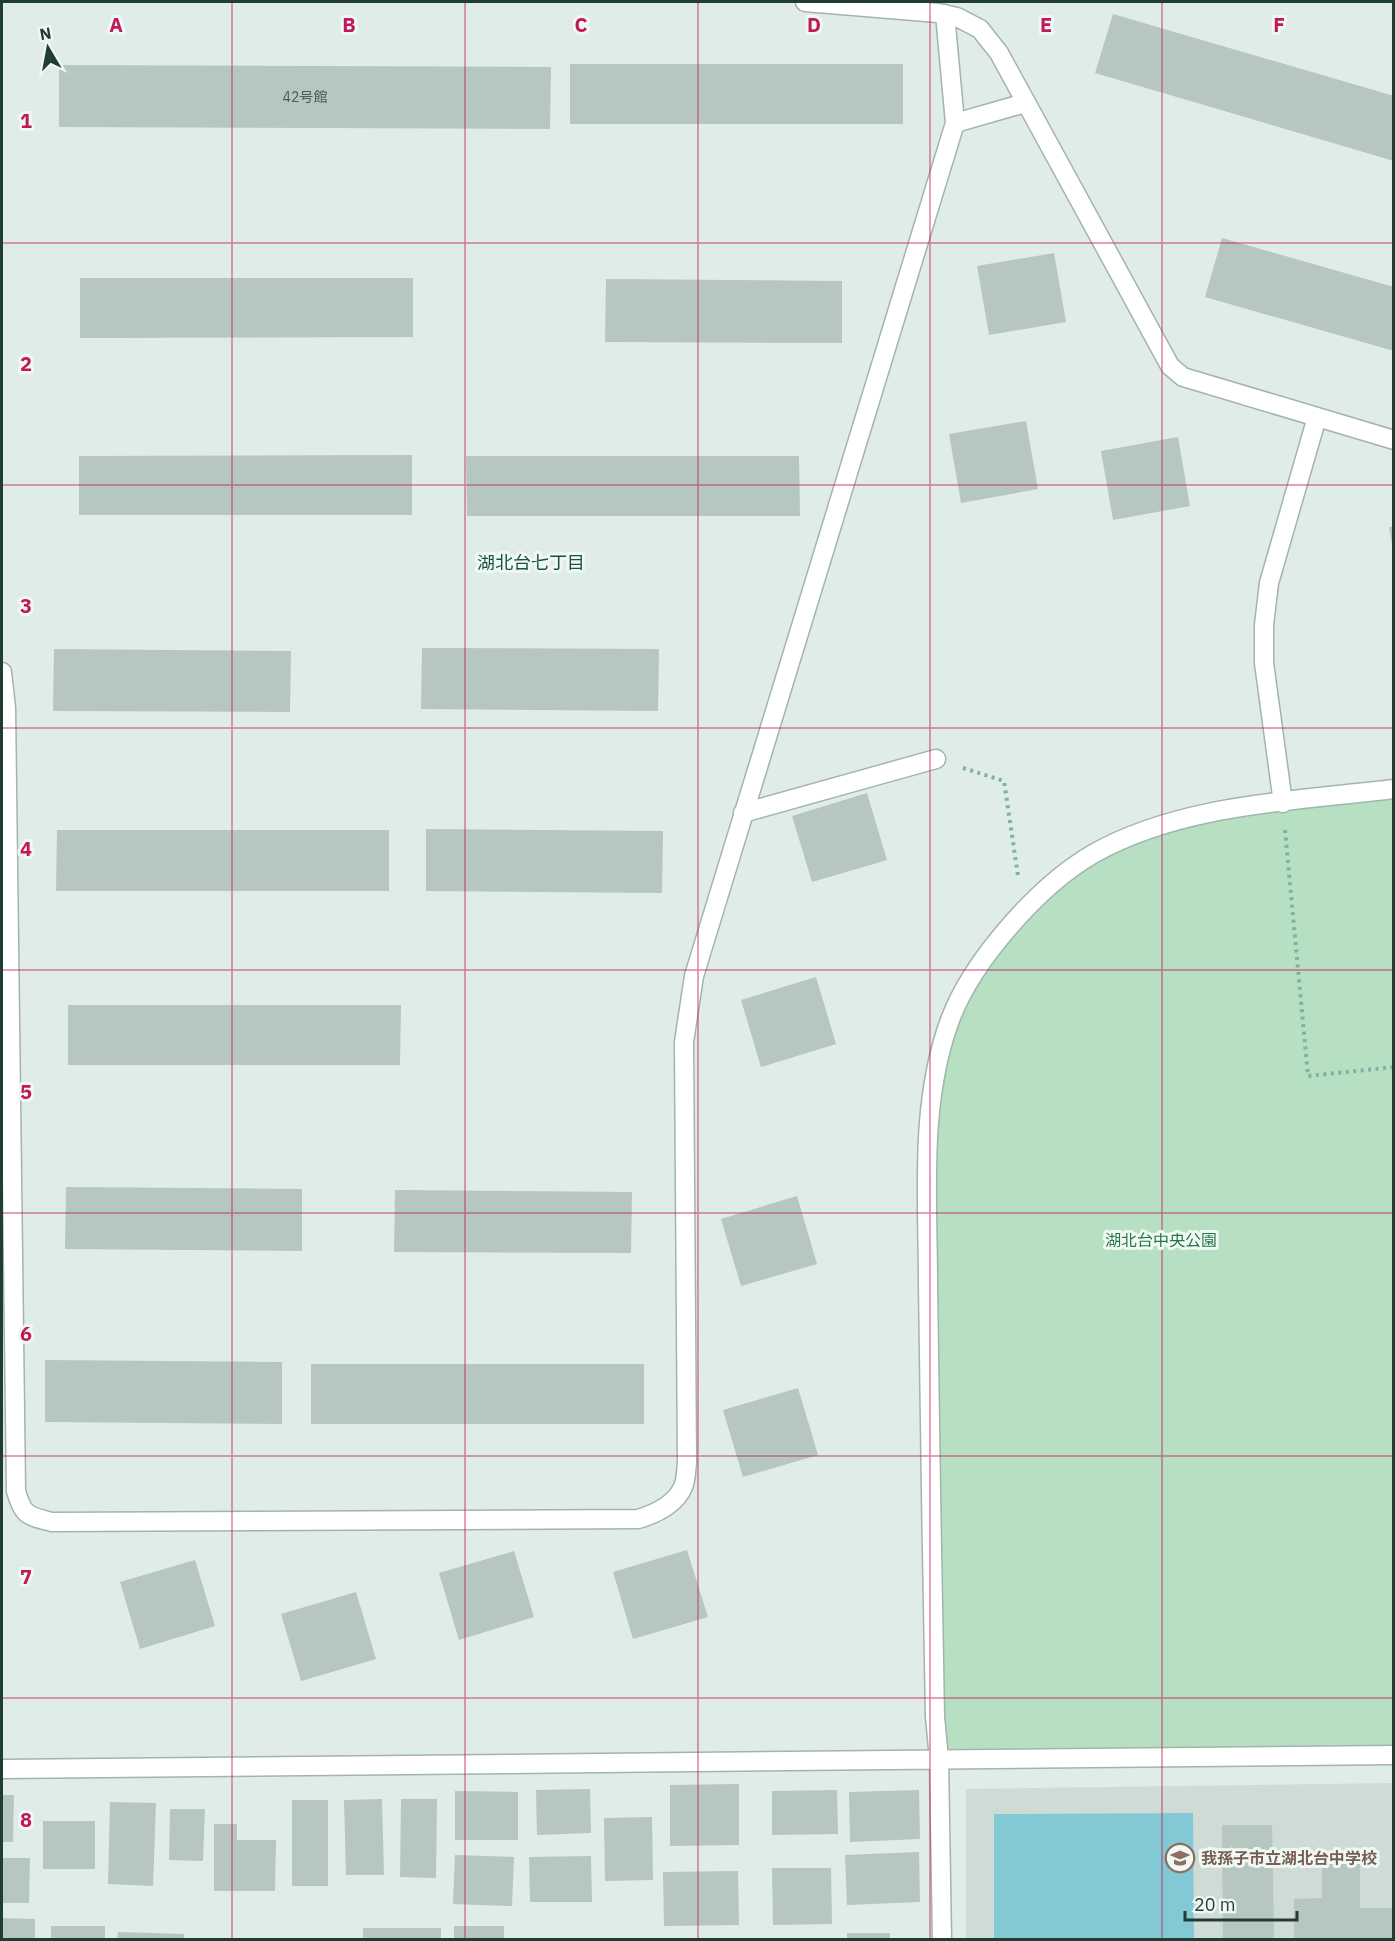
<svg xmlns="http://www.w3.org/2000/svg" width="1395" height="1941" font-family="'IBM Plex Sans','Noto Sans JP',sans-serif">
<style>
.built{fill:#cedcd5}
.green{fill:#b7dfc2}
.water{fill:#83c9d5}
.building{fill:#b5c7bf}
.lines{fill:none;stroke-linecap:round;stroke-linejoin:round}
.lane-casing{stroke:#a2b4ae;stroke-width:21}
.street-casing{stroke:#a2b4ae;stroke-width:21}
.path{stroke:#7eb2a2;stroke-width:4;stroke-dasharray:3 4.5;stroke-linecap:butt}
.lane{stroke:#fff;stroke-width:18}
.street{stroke:#fff;stroke-width:18}
.grid{fill:none;stroke:#c2185b;stroke-width:1.5;stroke-opacity:0.55}
.labels{text-anchor:middle;dominant-baseline:central;stroke-width:6;stroke-linejoin:round;paint-order:stroke}
.number-label{font-size:14px;fill:#446058}
.park-label{font-size:16px;fill:#277746;stroke:#f0f8f4}
.education-label{font-size:16px;font-weight:bold;fill:#785e54;stroke:#f0f8f4;text-anchor:start}
.neighbourhood-label{font-size:18px;fill:#1a5144;stroke:#f0f8f4}
.grid-label{font-size:20px;text-anchor:middle;font-weight:bold;fill:#c2185b;stroke:#f0f8f4;stroke-width:6;stroke-linejoin:round;paint-order:stroke}
</style>
<rect width="100%" height="100%" fill="#e0ece7"/>
<path class="built" d="M1393 1783V1939H966V1789Z"/>
<path class="green" d="M1393 789V1755L939 1759 930 1109 972 977 1052 884 1160 826Z"/>
<path class="water" d="M1193 1813 1194 1939H994V1814Z"/>
<path class="building" d="M1113 14 1394 96V161L1095 73Z
M570 64H903V124H570Z
M59 65 551 67 550 129 59 127Z
M1222 238 1394 287V351L1205 297Z
M1054 253 1066 322 989 335 977 266Z
M80 278H413V337L80 338Z
M606 279 842 281V343L605 342Z
M1026 421 1038 489 961 503 949 434Z
M1178 437 1190 506 1113 520 1101 451Z
M412 455V515H79V456Z
M466 456H799L800 516H467Z
M1389 527H1394V544H1392Z
M422 648 659 649 658 711 421 709Z
M54 649 291 651 290 712 53 711Z
M867 793 887 860 812 882 792 816Z
M426 829 663 831 662 893 426 891Z
M57 830H389V891H56Z
M816 977 836 1044 761 1067 741 1000Z
M68 1005H401L400 1065H68Z
M66 1187 302 1189V1251L65 1249Z
M395 1190 632 1192 631 1253 394 1252Z
M797 1196 817 1264 741 1286 721 1219Z
M45 1360 282 1362V1424L45 1422Z
M311 1364H644V1424H311Z
M798 1388 818 1455 743 1477 723 1410Z
M687 1550 708 1617 633 1639 613 1572Z
M514 1551 534 1617 459 1640 439 1573Z
M195 1560 215 1626 140 1649 120 1582Z
M356 1592 376 1659 301 1681 281 1614Z
M739 1784V1845L670 1846V1785Z
M590 1789 591 1833 537 1835 536 1790Z
M837 1790 838 1834 772 1835V1791Z
M919 1790 920 1839 850 1842 849 1792Z
M455 1791 518 1792V1840H455Z
M2 1795H14L13 1842H2Z
M382 1799 384 1875H346L344 1800Z
M401 1799H437L436 1878 400 1877Z
M292 1800H328V1886H292Z
M110 1802 156 1803 153 1886 108 1884Z
M170 1809H205L203 1861 169 1860Z
M652 1817 653 1880 605 1881 604 1818Z
M43 1821H95V1869H43Z
M214 1824H237V1840H276L275 1891H214Z
M1222 1825H1272L1274 1940H1223Z
M919 1852 920 1902 847 1905 845 1855Z
M455 1855 514 1857 512 1906 453 1904Z
M591 1856 592 1902H530L529 1857Z
M2 1858H30L29 1903H2Z
M1360 1860V1908H1394V1940H1294V1899L1322 1898V1861Z
M772 1868H831L832 1924 773 1925Z
M738 1871 739 1925 664 1926 663 1872Z
M2 1918 35 1919V1940H2Z
M51 1926H105V1940H51Z
M454 1926H504V1940H454Z
M363 1928H441V1940H363Z
M118 1932 184 1934V1940H117Z
M847 1933H890V1940H847Z"/>
<g class="lines">
<g class="lane-casing">
<path id="lane" d="M805 2 938 13 957 17 980 29 999 53 1170 366 1183 377 1394 440
M955 123 1025 103
M2 672 6 708 16 1491C23 1516 28 1516 52 1522L638 1519C655 1514 675 1505 683 1487 686 1481 686 1471 687 1463L684 1042 694 976 955 123 945 14
M1283 803 1264 663V625L1269 583 1317 417
M743 813 936 759
M939 1759 935 1717C933 1573 929 1428 928 1284 928 1197 919 1104 950 1020 972 961 1038 886 1093 854 1181 804 1295 801 1394 789"/>
</g>
<g class="street-casing">
<path id="street" d="M939 1759 942 1940
M2 1769 1394 1755"/>
</g>
<path class="path" d="M963 768 1004 781 1018 876
M1285 830 1308 1076 1394 1067"/>
<use href="#lane" class="lane"/>
<use href="#street" class="street"/>
</g>
<path class="grid" d="M232 2V1940M465 2V1940M698 2V1940M930 2V1940M1162 2V1940M2 243H1394M2 485H1394M2 728H1394M2 970H1394M2 1213H1394M2 1456H1394M2 1698H1394"/>
<defs>
<g id="school-ring" transform="scale(1.5)"><circle r="9.5" fill="#f0f8f4" stroke="#8d6e63" stroke-width="1.5"/><path d="M0-5L7-2L0 1L-7-2ZM-4 1L0 2.5L4 1V4Q0 6-4 4Z" fill="#8d6e63"/></g>
</defs>
<g fill-rule="evenodd">
<use href="#school-ring" x="1180" y="1858"/>
</g>
<g class="labels">
<g class="number-label">
<text x="305" y="97">42号館</text>
</g>
<g class="park-label">
<text x="1161" y="1240">湖北台中央公園</text>
</g>
<g class="education-label">
<text x="1201" y="1858">我孫子市立湖北台中学校</text>
</g>
<g class="neighbourhood-label">
<text x="531" y="562">湖北台七丁目</text>
</g>
</g>
<g class="grid-label">
<text x="116" y="32">A</text>
<text x="349" y="32">B</text>
<text x="581" y="32">C</text>
<text x="814" y="32">D</text>
<text x="1046" y="32">E</text>
<text x="1279" y="32">F</text>
<text x="26" y="128">1</text>
<text x="26" y="371">2</text>
<text x="26" y="613">3</text>
<text x="26" y="856">4</text>
<text x="26" y="1099">5</text>
<text x="26" y="1341">6</text>
<text x="26" y="1584">7</text>
<text x="26" y="1827">8</text>
</g>
<rect width="1395" height="1941" fill="none" stroke="#1f3d35" stroke-width="6"/>
<g transform="translate(48 48) rotate(350)" stroke="#f0f8f4" stroke-width="4.5" paint-order="stroke">
<path d="M0-4.5L10 22L0 15L-10 22Z" fill="#1f3d35"/>
<text y="-9" font-size="16" font-weight="bold" text-anchor="middle" fill="#1f3d35">N</text>
</g>
<path d="M1185 1911v9h112v-9" fill="none" stroke="#1f3d35" stroke-width="3"/>
<text x="1194" y="1911" font-size="18" fill="#1f3d35" stroke="#f0f8f4" stroke-width="4.5" paint-order="stroke">20 m</text>
</svg>
